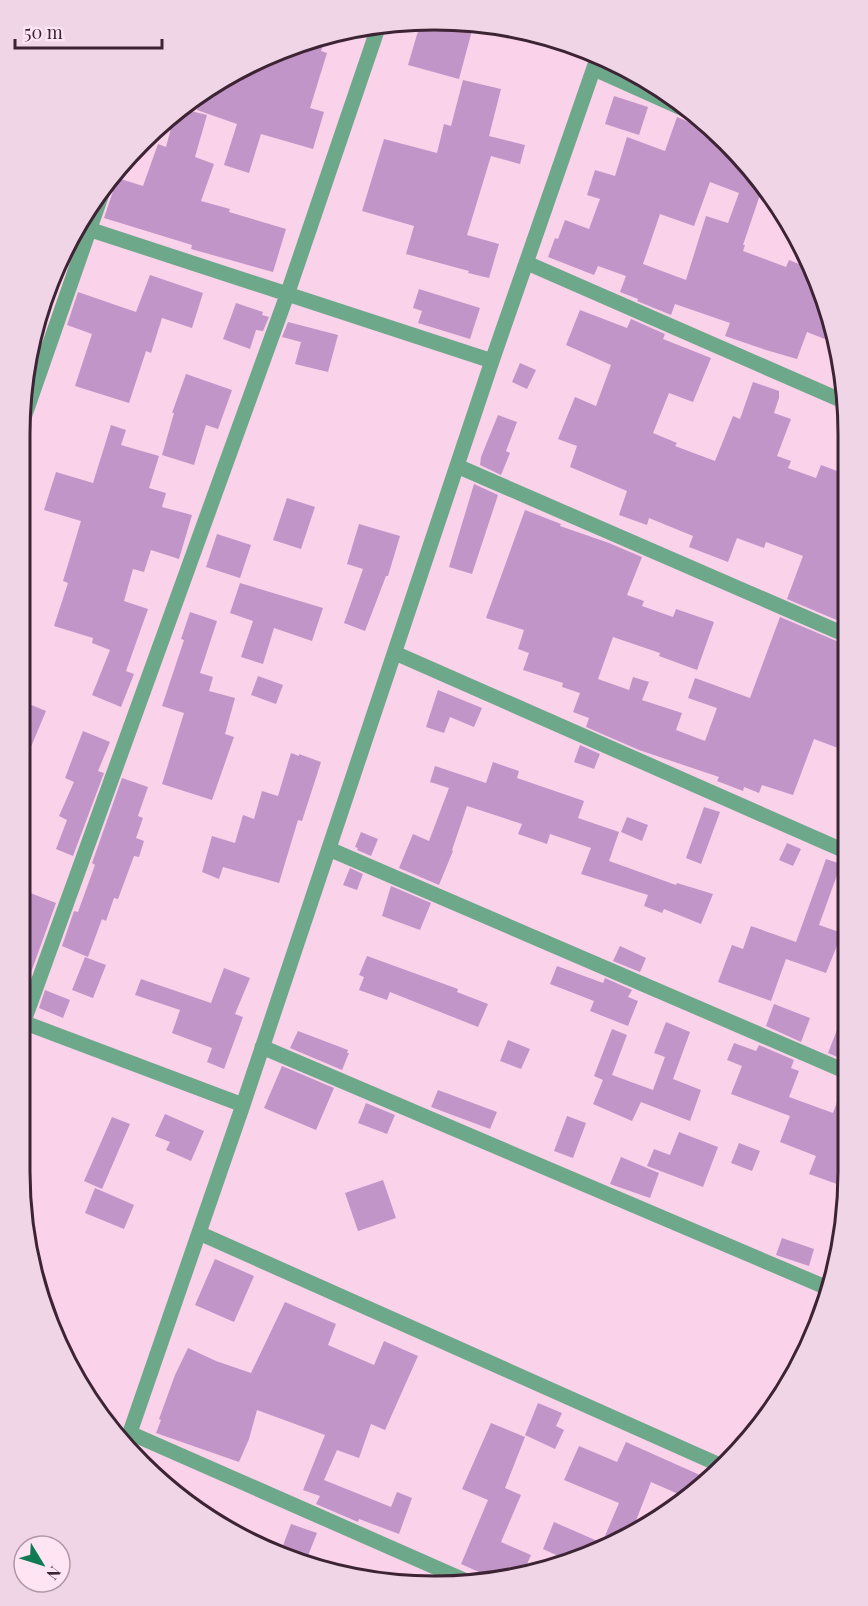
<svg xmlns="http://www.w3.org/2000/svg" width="868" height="1606" font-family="'Playfair Display',serif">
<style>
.building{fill:#c295c9;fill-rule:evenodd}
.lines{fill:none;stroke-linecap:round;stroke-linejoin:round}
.minor{stroke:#6ea88b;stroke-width:15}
.rim{fill:none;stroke:#3d2434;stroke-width:3}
</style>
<rect width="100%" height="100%" fill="#fad2ea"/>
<path class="building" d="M421 21 474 23 459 79 408 65Z
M327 34 321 51 327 53 310 108 324 112 313 149 261 134 249 173 224 165 237 124 197 110 203 92 244 66 255 70 258 60Z
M463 80 501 89 489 136 525 145 520 164 491 156 467 235 499 244 489 278 468 273 469 271 406 254 414 226 362 211 384 139 437 153 444 124 451 126Z
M614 96 648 107 639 135 605 124Z
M179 108 207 115 195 157 214 164 201 201 230 209 229 212 286 229 273 272 191 249 192 245 104 218 114 188 111 176 143 186 158 144 166 147 176 110Z
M677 117 696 125 708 123 710 126 707 138 727 145 763 186 743 245H745L743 251 786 267 789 260 814 270 835 343 807 332 797 359 766 350 725 336 730 323 675 304 671 315 637 301 638 299 620 292 626 276 598 266 594 275 548 257 555 238 558 239 565 220 589 229 600 199 587 195 595 170 615 176 627 137 665 151ZM710 182 739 193 728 223 706 216 686 280 643 264 660 214 694 226Z
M150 275 203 293 192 328 162 318 151 353 146 351 129 403 75 386 92 334 67 325 78 292 136 312Z
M419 289 480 308 470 339 418 323 422 311 413 308Z
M236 303 263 312 262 315 269 317 263 331 256 330 250 349 223 339Z
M580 310 627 328 631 319 665 334 663 339 711 358 693 402 669 393 653 433 677 443 675 446 715 461 733 416 740 419 753 382 779 391V398L774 413 791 419 777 456 791 461 788 468 816 478 821 465 845 474 846 624 787 599 803 556 766 542 764 548 737 538 728 562 689 547 693 536 649 518 647 525 619 515 627 491 570 467 577 446 558 439 575 397 596 406 611 365 566 345Z
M288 322 338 335 328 372 295 364 301 342 282 337Z
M520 363 536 370 527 389 512 382Z
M186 374 232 390 218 429 206 425 194 465 162 455 174 413H172Z
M498 415 517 422 506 451 510 453 501 475 480 465 481 457Z
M111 425 126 430 121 445 159 456 149 488 166 493 162 507 192 515 179 559 151 550 144 572 133 569 124 601 148 609 126 671 134 674 121 707 92 695 110 650 92 643 93 638 54 626 68 583 63 581 81 521 44 510 56 472 93 483Z
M474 484 498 495 472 574 449 567Z
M287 498 315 507 301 549 273 540Z
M525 510 561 524 560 526 609 543 642 557 627 595 644 601 642 606 673 617 676 609 714 622 697 670 659 656 660 653 613 637 598 679 629 690 633 677 649 682 642 700 682 713 676 730 705 741 717 708 688 698 695 678 750 698 780 617 846 645V751L814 739 793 795 762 785 759 793 744 787 743 791 717 781 719 777 639 750 586 727 589 718 573 712 580 693 562 687 563 683 523 670 529 653 518 649 524 630 486 618Z
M359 524 400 536 388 576H386L365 631 344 623 363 569 347 564Z
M217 534 251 545 240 578 206 567Z
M240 583 323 608 312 641 274 628 263 664 241 657 253 621 230 613Z
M190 612 217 621 200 673 213 677 209 691 235 698 225 734 234 737 212 800 162 784 184 713 162 706 184 640 181 639Z
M258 676 283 685 276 704 251 695Z
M438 690 482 708 474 727 450 717 444 733 426 727Z
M29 704 46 711 20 773V726Z
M83 731 110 742 98 771 104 773 73 856 56 849 67 820 59 816 74 782 65 778Z
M580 745 600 754 594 769 574 762Z
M291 753 299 756V754L321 762 302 821 298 820 279 883 223 867 219 879 202 872 212 836 235 843 243 815 254 819 262 791 278 796Z
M493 762 519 771 517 778 584 801 578 818 619 832 609 861 676 885 677 883 713 894 701 924 664 909 662 913 644 906 648 895 581 874 591 848 550 834 547 844 518 834 522 824 467 806 452 850 453 851 439 885 399 868 413 834 429 841 449 788 430 782 435 766 486 783Z
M122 778 148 787 138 816 143 818 136 838 144 841 139 857 134 856 118 899 114 898 106 921 102 919 88 957 62 946 74 911 78 912 95 865 92 863Z
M704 807 720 812 701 864 686 858Z
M627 817 648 825 642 841 621 832Z
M361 832 378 839 371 856 357 850 358 848 355 847Z
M787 843 801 849 793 866 779 860Z
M826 859 841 864 819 925 842 933 826 973 786 959 771 1001 718 982 732 945 743 949 751 926 796 942Z
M350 868 363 874 357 890 343 885Z
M391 886 431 903 420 930 382 916Z
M20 889 56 903 20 1003Z
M620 946 646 958 640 972 613 961Z
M367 956 458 989 457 992 488 1004 478 1027 390 992 387 1000 359 990 364 977 359 975Z
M85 957 106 965 93 998 72 990Z
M557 966 603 983 605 978 632 990 628 997 638 1001 628 1026 590 1011 594 1001 550 984Z
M224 968 250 978 235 1014 243 1017 224 1069 207 1062 212 1048 172 1033 180 1010 135 995 141 979 211 1003Z
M45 990 70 1000 63 1018 39 1008Z
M774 1004 810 1018 801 1042 766 1026Z
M846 1007H847V1061L828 1053Z
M666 1022 690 1032 673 1079 701 1090 690 1121 641 1102 632 1121 593 1104 603 1080 594 1076 612 1029 627 1035 612 1075 653 1090 665 1057 654 1053Z
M298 1031 348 1050 347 1053H349L342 1070 290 1048Z
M508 1040 530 1049 521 1069 500 1061Z
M734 1043 756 1051 759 1045 794 1060 791 1068 799 1071 789 1097 833 1113 845 1081 847 1082 848 1188 809 1174 816 1156 780 1142 790 1116 731 1094 742 1066 727 1060Z
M282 1066 334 1088 316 1130 264 1108Z
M438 1090 497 1112 490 1129 431 1107Z
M366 1103 395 1115 387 1134 358 1123Z
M165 1114 204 1131 191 1161 166 1150 170 1142 155 1136Z
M567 1116 586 1123 573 1158 554 1151Z
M112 1117 130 1124 102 1189 84 1181Z
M679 1132 718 1147 703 1187 647 1166 654 1149 670 1155Z
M739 1143 760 1151 752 1171 731 1163Z
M621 1157 659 1173 650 1198 610 1184Z
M383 1180 396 1218 358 1231 345 1193Z
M95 1188 134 1205 124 1229 85 1213Z
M782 1238 814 1249 809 1266 776 1255Z
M215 1259 254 1276 234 1322 195 1305Z
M285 1302 336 1324 328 1345 374 1365 384 1341 418 1356 385 1430 371 1424 359 1458 337 1450 324 1480 391 1507 397 1492 412 1498 399 1534 359 1519 358 1522 316 1504 320 1496 303 1490 325 1435 257 1410 249 1439 239 1462 156 1433 161 1420 159 1419 175 1375 188 1348 216 1361 251 1373Z
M538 1403 562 1413 556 1426 564 1430 555 1449 525 1435Z
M491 1423 525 1437 505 1488 521 1495 501 1542 531 1555 524 1571 501 1576 490 1572 488 1576 461 1564 488 1500 462 1489Z
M626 1442 700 1475 693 1493 685 1497 651 1482 632 1531 593 1555 569 1561 543 1549 554 1522 602 1543 619 1503 564 1480 579 1446 617 1462Z
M291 1524 317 1533 305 1563 281 1551Z"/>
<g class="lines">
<path class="minor" d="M594 69 699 116
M76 225 492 361
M527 263 845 402
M20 429 105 185
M457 466 846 635
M395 653 847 852
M329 849 847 1072
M20 1021 243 1105
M20 1032 287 295 379 25
M262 1047 830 1289
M199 1233 722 1466
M130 1433 471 1583
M126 1444 243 1105 492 361 598 56"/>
</g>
<path d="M0 0H868V1606H0ZM434 30H434A404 404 0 0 1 838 434V1172A404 404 0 0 1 434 1576H434A404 404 0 0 1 30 1172V434A404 404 0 0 1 434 30Z" fill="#efd5e5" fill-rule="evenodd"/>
<path class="rim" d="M434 30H434A404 404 0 0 1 838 434V1172A404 404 0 0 1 434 1576H434A404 404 0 0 1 30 1172V434A404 404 0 0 1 434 30Z"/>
<g transform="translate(42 1564) rotate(128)"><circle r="28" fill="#ffe4f4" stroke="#b197a7" stroke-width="1.5"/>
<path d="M0-4.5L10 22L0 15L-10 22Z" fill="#107a54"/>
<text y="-9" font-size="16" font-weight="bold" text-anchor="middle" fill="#3d2434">N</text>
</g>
<path d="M15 39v9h147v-9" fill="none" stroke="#3d2434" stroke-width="3"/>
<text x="24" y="39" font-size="18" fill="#3d2434" stroke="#ffe4f4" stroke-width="4.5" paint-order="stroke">50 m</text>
</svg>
